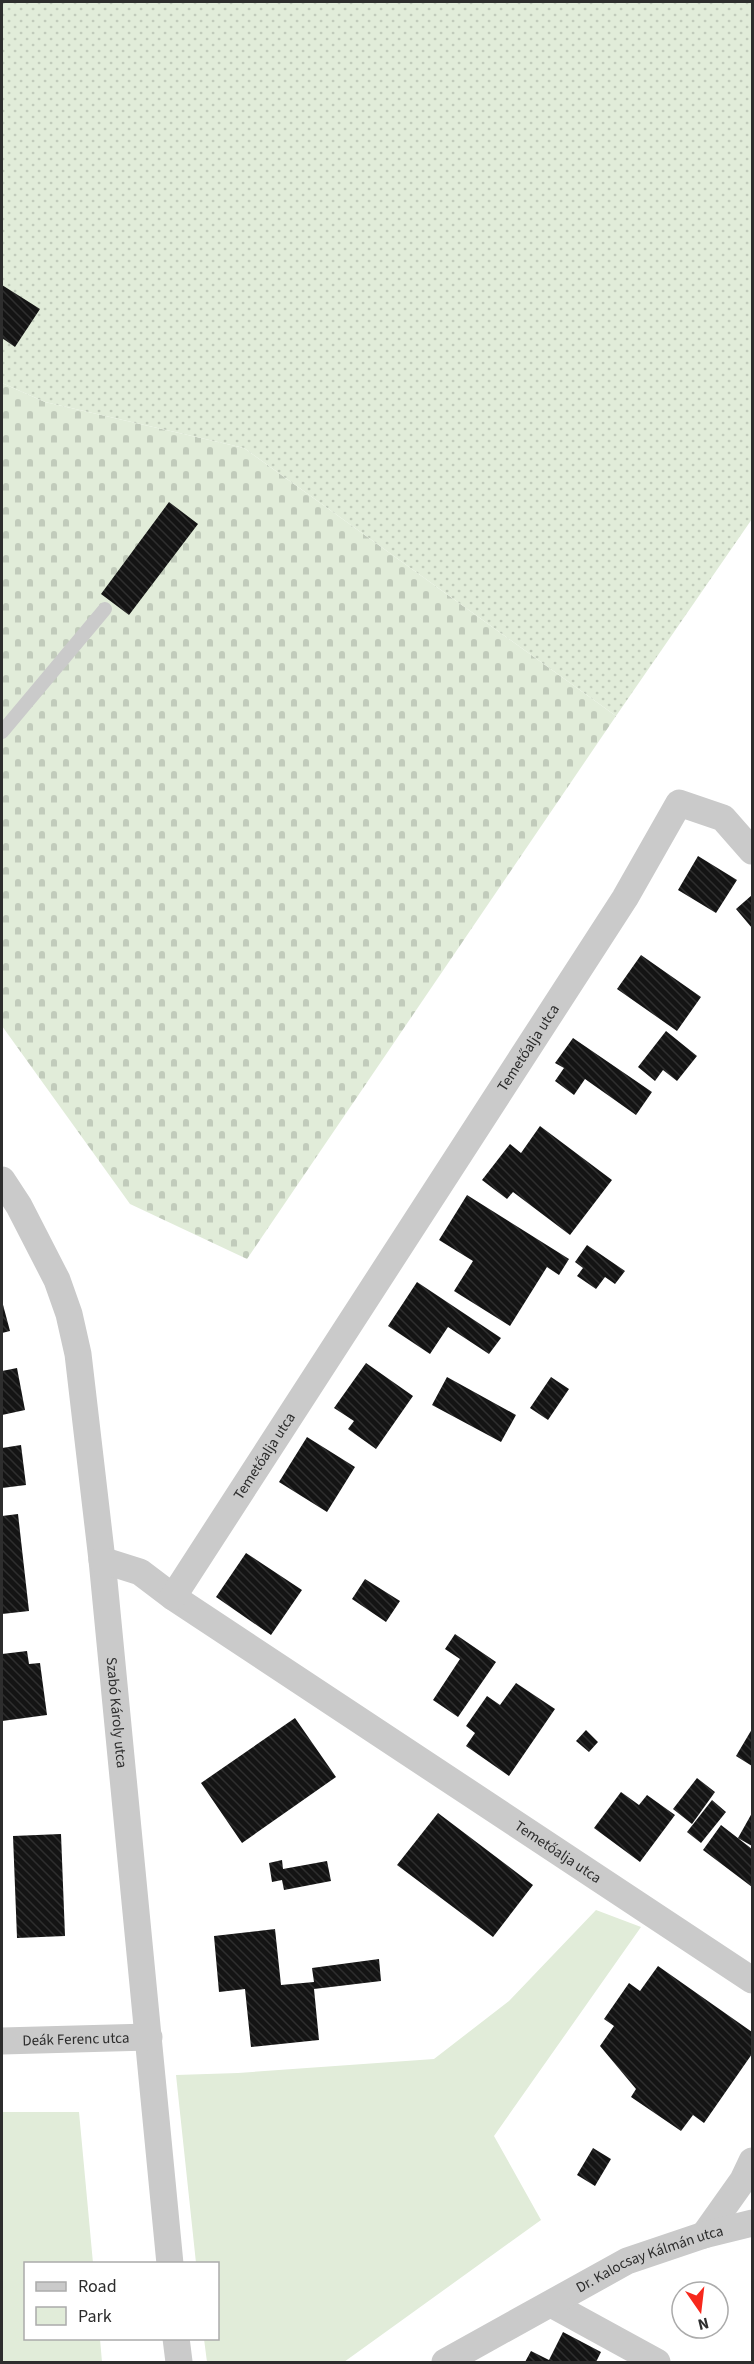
<svg xmlns="http://www.w3.org/2000/svg" width="754" height="2364" font-family="'Source Sans 3',sans-serif">
<style>
.green{fill:#e1ecd9}
.cemetery{fill:url(#cemetery-stones)}
.garden{fill:url(#garden-dots)}
.building{fill:url(#building-back-hatch)}
.lines{fill:none;stroke-linecap:round;stroke-linejoin:round}
.lane{stroke:#cacaca;stroke-width:14}
.street{stroke:#cacaca;stroke-width:27}
.labels{text-anchor:middle;dominant-baseline:central;stroke-width:6;stroke-linejoin:round;paint-order:stroke}
.street-label{font-size:15px;fill:#2d2d2d;stroke:#fff}
</style>
<defs>
<pattern id="cemetery-stones" width="16" height="16" patternUnits="userSpaceOnUse" patternTransform="scale(1.5)"><rect width="16" height="16" fill="#e1ecd9"/><path d="M2 7V4a2 2 0 0 1 4 0v3zM10 15v-3a2 2 0 0 1 4 0v3z" fill="#c1cbbb"/></pattern>
<pattern id="garden-dots" width="8" height="8" patternUnits="userSpaceOnUse" patternTransform="scale(1.5)"><rect width="8" height="8" fill="#e1ecd9"/><path d="M2 2h.1M6 6h.1" fill="none" stroke="#c1cbbb" stroke-width="1.8" stroke-linecap="round"/></pattern>
<pattern id="building-back-hatch" width="6" height="6" patternUnits="userSpaceOnUse" patternTransform="scale(1.5)"><rect width="6" height="6" fill="#141414"/><path d="M-1 5l2 2M0 0l6 6M5-1l2 2" fill="none" stroke="#2e2e2e"/></pattern>
</defs>
<rect width="100%" height="100%" fill="#fff"/>
<path class="green" d="M596 1910 641 1927 494 2136 541 2220 344 2362H207L204 2339 218 2338V2264L196 2263 176 2075 238 2073 434 2059 509 2001Z
M2 2112H79L93 2263 26 2264V2338L100 2339 102 2362H2Z"/>
<path class="cemetery" d="M2 383 45 402 244 448 616 716 247 1259 130 1204 2 1026Z"/>
<path class="garden" d="M2 2H752V519L616 716 244 448 45 402 2 383Z"/>
<path class="building" d="M2 285 40 309 15 347 2 338Z
M169 502 198 524 129 615 101 594Z
M698 856 737 880 716 913 678 890Z
M752 895V928L736 909Z
M641 955 701 997 677 1031 617 989Z
M666 1031 697 1056 677 1081 663 1070 655 1081 638 1067Z
M573 1038 652 1092 636 1115 585 1079 574 1095 555 1081 564 1068 555 1063Z
M540 1126 612 1180 570 1235 513 1192 507 1199 482 1180 510 1144 521 1153Z
M467 1195 569 1259 559 1275 547 1267 510 1326 454 1291 473 1261 439 1240Z
M587 1245 625 1271 615 1284 605 1277 596 1289 577 1276 583 1268 575 1262Z
M417 1282 501 1338 489 1354 448 1327 430 1354 388 1326Z
M2 1301 10 1331 2 1333Z
M366 1363 413 1396 376 1449 348 1429 354 1421 334 1408Z
M17 1368 25 1410 2 1415V1371Z
M447 1377 516 1415 501 1442 432 1405Z
M551 1377 569 1389 548 1420 530 1408Z
M307 1437 355 1467 327 1512 279 1482Z
M21 1445 26 1485 2 1488V1448Z
M18 1514 29 1611 2 1614V1516Z
M246 1553 302 1590 271 1635 216 1597Z
M365 1579 400 1601 386 1622 352 1599Z
M455 1634 496 1662 458 1717 433 1700 460 1659 445 1649Z
M27 1651 29 1664 40 1663 47 1715 2 1721V1654Z
M516 1683 555 1709 509 1776 466 1746 475 1733 466 1726 487 1696 500 1705Z
M295 1718 336 1777 242 1843 201 1783Z
M752 1729V1766L736 1756Z
M586 1730 598 1742 589 1752 576 1741Z
M697 1778 715 1792 692 1824 673 1809Z
M621 1792 639 1805 647 1795 675 1815 640 1862 594 1828Z
M712 1800 726 1812 701 1843 687 1832Z
M438 1813 533 1885 493 1937 397 1865Z
M752 1813V1846L738 1838Z
M721 1825 752 1849V1887L703 1850Z
M61 1834 65 1936 17 1938 13 1836Z
M282 1860 283 1869 327 1861 331 1881 284 1890 282 1880 272 1882 269 1863Z
M275 1929 281 1985 314 1982 312 1968 379 1959 381 1981 314 1989 319 2040 251 2047 245 1989 219 1992 214 1936Z
M658 1966 752 2032V2054L704 2123 693 2115 681 2131 631 2097 636 2089 600 2046 614 2026 604 2019 629 1983 640 1991Z
M593 2148 611 2159 595 2186 577 2175Z
M563 2332 601 2352 596 2362H525L531 2351 549 2360Z"/>
<g class="lines">
<path class="lane" d="M2 732 105 609"/>
<g class="street">
<path id="s1" d="M2 1180 19 1206 57 1280 69 1314 78 1354 102 1560 170 2264"/>
<path id="s2" d="M102 1560 140 1572 173 1597 752 1980"/>
<path id="s3" d="M173 1597 625 898 679 803 723 818 752 851"/>
<path id="s4" d="M2 2041 149 2037"/>
<path d="M704 2235 743 2180 752 2161"/>
<path d="M551 2304 657 2362"/>
<path d="M176 2338 179 2362"/>
<path id="s5" d="M445 2362 627 2261 704 2235 752 2223"/>
</g>
</g>
<g class="labels">
<g class="street-label">
<text stroke="none"><textPath href="#s3" startOffset="654">Temetőalja utca</textPath></text>
<text stroke="none"><textPath href="#s3" startOffset="168">Temetőalja utca</textPath></text>
<text stroke="none"><textPath href="#s1" startOffset="552">Szabó Károly utca</textPath></text>
<text stroke="none"><textPath href="#s2" startOffset="543">Temetőalja utca</textPath></text>
<text stroke="none"><textPath href="#s4" startOffset="74">Deák Ferenc utca</textPath></text>
<text stroke="none"><textPath href="#s5" startOffset="230">Dr. Kalocsay Kálmán utca</textPath></text>
</g>
</g>
<rect width="754" height="2364" fill="none" stroke="#2d2d2d" stroke-width="6"/>
<rect x="24" y="2262" width="195" height="78" fill="#ffffff" stroke="#ababab" stroke-width="1.5"/>
<rect x="36" y="2282" width="30" height="9" fill="#cacaca" stroke="#ababab" stroke-width="1.5"/>
<text x="78" y="2292" font-size="18" fill="#2d2d2d">Road</text>
<rect x="36" y="2307" width="30" height="18" fill="#e1ecd9" stroke="#ababab" stroke-width="1.5"/>
<text x="78" y="2322" font-size="18" fill="#2d2d2d">Park</text>
<g transform="translate(700 2310) rotate(166)"><circle r="28" fill="#ffffff" stroke="#ababab" stroke-width="1.5"/>
<path d="M0-4.5L10 22L0 15L-10 22Z" fill="#f7281c"/>
<text y="-9" font-size="16" font-weight="bold" text-anchor="middle" fill="#2d2d2d">N</text>
</g>
</svg>
